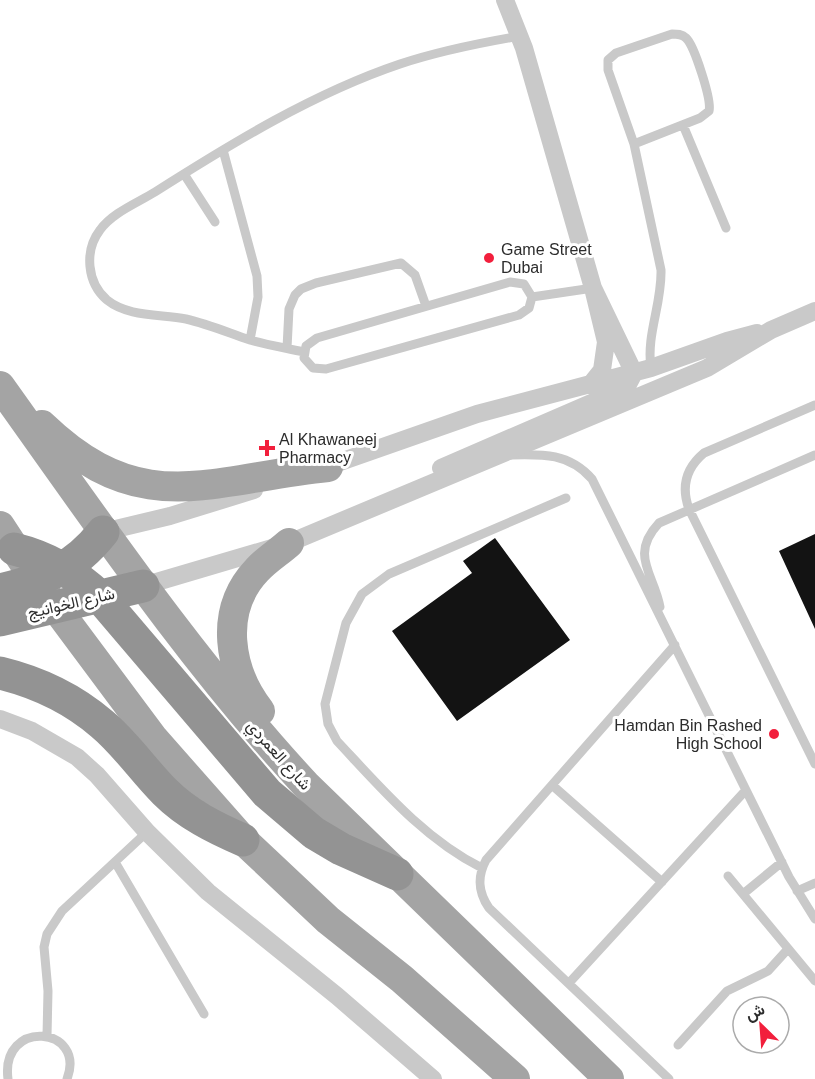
<svg xmlns="http://www.w3.org/2000/svg" width="815" height="1079" font-family="Arial,Vazirmatn,sans-serif">
<style>
.building{fill:#131313}
.lines{fill:none;stroke-linecap:round;stroke-linejoin:round}
.lane{stroke:#c9c9c9;stroke-width:9}
.street{stroke:#c9c9c9;stroke-width:18}
.primary{stroke:#a4a4a4;stroke-width:30}
.highway{stroke:#939393;stroke-width:33}
.poi-dot{fill:#f21f3c;stroke:#fff;stroke-width:2}
.labels{text-anchor:middle;dominant-baseline:central;stroke-width:6;stroke-linejoin:round;paint-order:stroke}
.poi-label{font-size:16px;fill:#2c2c2c;stroke:#fff;text-anchor:start}
.street-label{font-size:16px;fill:#2c2c2c;stroke:#fff}
</style>
<rect width="100%" height="100%" fill="#fff"/>
<path class="building" d="M815 534V629L779 551Z
M495 538 570 640 457 721 392 631 472 573 463 561Z"/>
<g class="lines">
<path class="lane" d="M672 34C677 34 682 34 686 38 694 45 712 100 709 111L700 118 634 144 608 70V60L616 53Z
M683 125 726 228
M634 144 661 270C662 304 646 335 651 368
M223 150 257 276 258 297 250 340
M184 174 215 222
M510 282 524 284 532 297 529 308 519 315 326 369 313 368 304 358 306 346 317 338Z
M532 297 593 288
M287 348 289 309 295 295 301 289 316 283 401 263 415 275 426 306
M304 352C286 348 268 345 250 340 229 333 208 324 186 319 160 314 128 317 107 300 87 283 84 251 100 230 112 213 137 203 155 192 232 143 314 93 400 64 439 51 479 43 520 36
M815 405 704 453C686 468 681 487 689 509L815 764
M510 455C543 454 569 453 592 479L789 877 815 919
M660 607C654 574 629 555 659 523L815 455
M552 785 662 882
M115 862 204 1014
M482 868C424 839 381 788 337 741L328 724 325 704 346 623 362 594 389 574 566 498
M728 876 815 981
M797 891 815 883
M743 894 782 862
M569 983 746 790
M47 1036 48 991 44 947 47 934 62 911 147 832
M678 1045 727 991 768 971 787 950
M8 1079C0 1018 87 1026 67 1079
M669 1079 489 908C478 892 477 877 486 860L675 645"/>
<path class="street" d="M505 0 524 48 593 288 606 342 602 370 590 385
M441 468 626 388 634 373 593 288
M320 469 477 414 651 368 727 341 757 333
M103 532 170 516 254 490
M143 586 289 543 707 368 771 330 815 311
M0 719 32 731 77 757 97 775 147 832 208 892 337 996 433 1079"/>
<path class="primary" d="M0 386C98 523 192 662 306 785L609 1079
M42 425C142 521 209 479 328 467
M0 526 36 581 153 738 243 840 328 920 402 979 515 1079
M260 711C229 671 218 611 257 570 266 560 279 552 289 543"/>
<path class="highway" d="M14 549C47 557 75 573 100 597L267 793 314 833 341 849 397 874
M0 590C45 579 73 570 103 532
M0 620 143 586
M0 673C37 682 73 699 102 724 126 744 143 770 165 792 187 814 215 828 243 840"/>
</g>
<g class="poi-dot">
<circle cx="489" cy="258" r="6"/>
<path d="M264 439h6v6h6v6h-6v6h-6v-6h-6v-6h6z"/>
<circle cx="774" cy="734" r="6"/>
</g>
<g class="labels">
<g class="poi-label">
<text x="501" y="249">Game Street<tspan x="501" dy="18">Dubai</tspan></text>
<text x="279" y="439">Al Khawaneej<tspan x="279" dy="18">Pharmacy</tspan></text>
<text x="762" y="725" text-anchor="end">Hamdan Bin Rashed<tspan x="762" dy="18">High School</tspan></text>
</g>
<g class="street-label">
<text transform="translate(71 603) rotate(-13)">شارع الخوانيج</text>
<text transform="translate(279 755) rotate(48)">شارع العمردي</text>
</g>
</g>
<g transform="translate(761 1025) rotate(335)"><circle r="28" fill="#ffffff" stroke="#ababab" stroke-width="1.5"/>
<path d="M0-4.5L10 22L0 15L-10 22Z" fill="#f21f3c"/>
<text y="-9" font-size="16" font-weight="bold" text-anchor="middle" fill="#2c2c2c">ش</text>
</g>
</svg>
